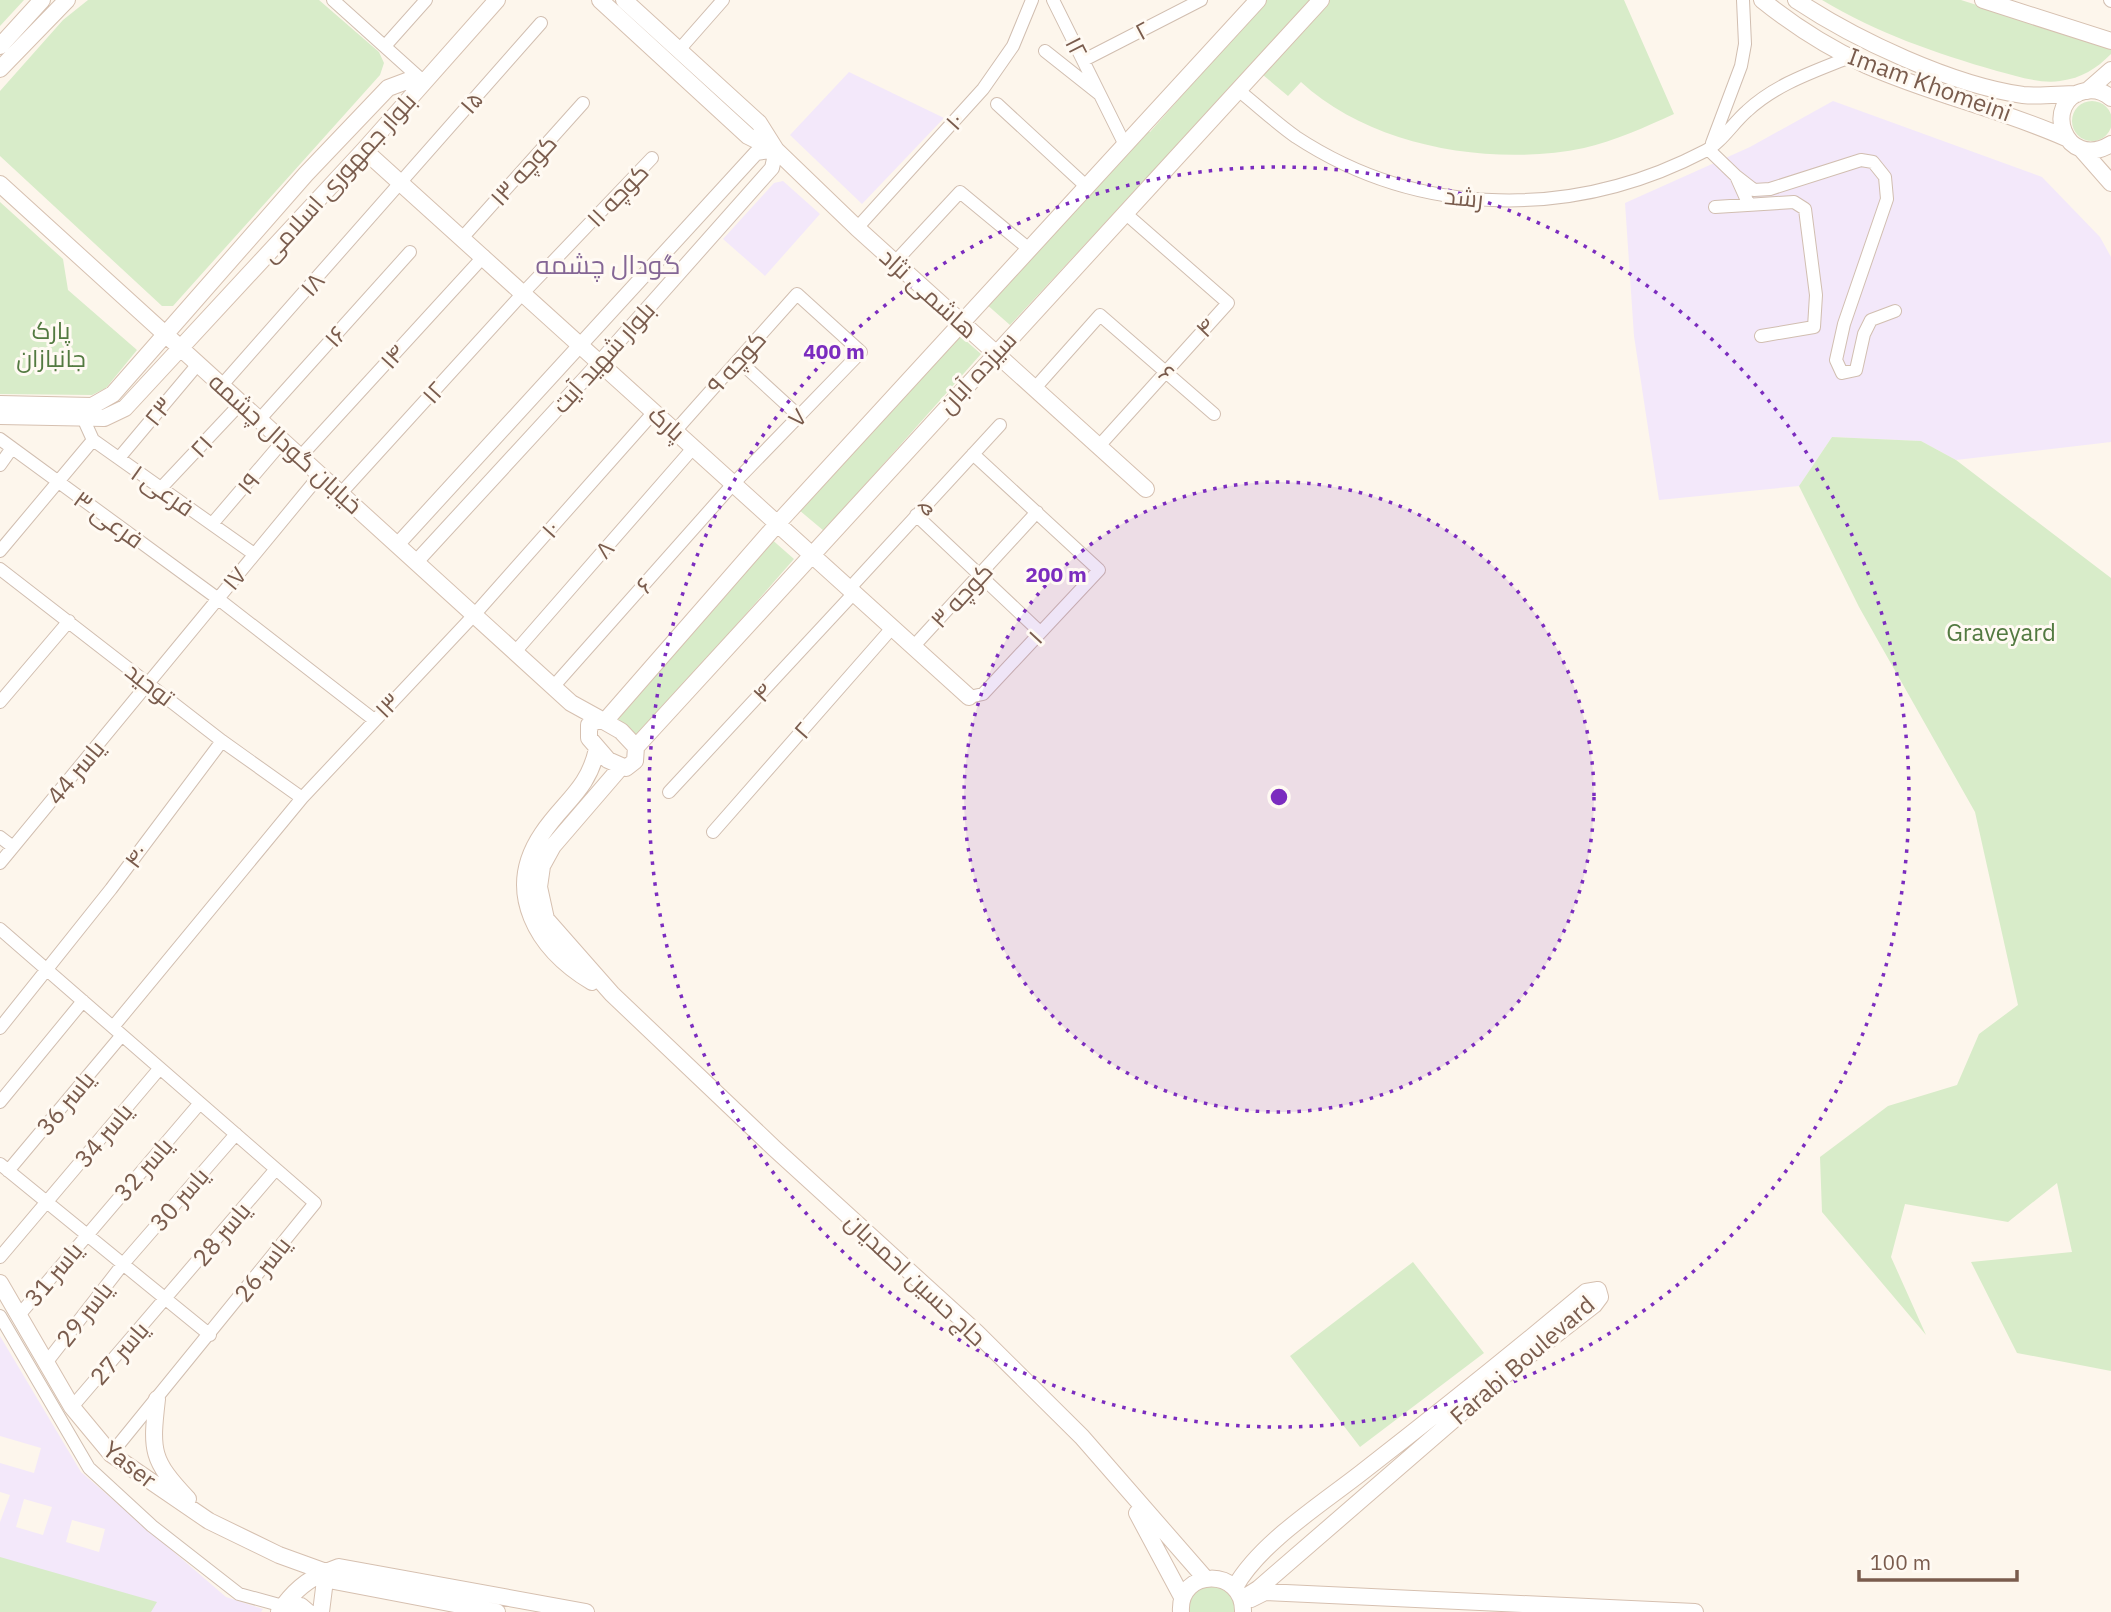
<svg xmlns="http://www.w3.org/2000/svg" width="2111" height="1612" font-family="'IBM Plex Sans',Cairo,sans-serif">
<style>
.education{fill:#f3e8fa;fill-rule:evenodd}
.green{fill:#d8ecc9}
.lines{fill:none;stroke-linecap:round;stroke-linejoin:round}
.minor-casing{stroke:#d1beb0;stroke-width:14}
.tertiary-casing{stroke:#d1beb0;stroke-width:16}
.secondary-casing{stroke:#d6c0b0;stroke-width:18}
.minor{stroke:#fff;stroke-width:12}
.tertiary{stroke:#fff;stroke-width:14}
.secondary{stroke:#fff;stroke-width:16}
.ring{fill:none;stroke:#7b2cbf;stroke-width:3.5;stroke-dasharray:3.5 7}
.labels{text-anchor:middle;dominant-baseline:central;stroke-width:6;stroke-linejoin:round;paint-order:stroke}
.street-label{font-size:24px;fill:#7a5c4d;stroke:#fffaf3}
.park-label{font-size:24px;fill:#537a41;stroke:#fffaf3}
.neighbourhood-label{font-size:26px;fill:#846695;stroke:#fffaf3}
.centre{fill:#7b2cbf;stroke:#fffaf3;stroke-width:3.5}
.ring-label{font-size:21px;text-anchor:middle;font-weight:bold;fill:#7b2cbf;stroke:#fffaf3;stroke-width:6;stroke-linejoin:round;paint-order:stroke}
</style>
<rect width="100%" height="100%" fill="#fdf6ec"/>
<path class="education" d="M849 72 944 118 862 204 790 135Z
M1833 101 2042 177 2100 237 2111 257V442L1956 460 1921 441 1832 437 1799 486 1659 500 1634 336 1625 203 1750 147Z
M783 181 820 214 765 276 723 239 774 183Z
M0 1336 81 1472 226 1597 263 1609 261 1612H0V1522L10 1495 0 1492V1463L34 1473 41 1448 0 1436ZM24 1499 52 1507 43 1535 16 1527ZM72 1520 105 1529 99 1552 66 1542Z"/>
<path class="green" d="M0 0H24L0 26Z
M88 0H319L379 52 384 63 380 75 173 306H162L0 156V91L63 20Z
M1266 0H1310L1172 157 1168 155 1010 325 985 303 1146 129 1150 132Z
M1325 0H1624L1674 114C1645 127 1615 141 1584 148 1492 167 1371 147 1301 82L1288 96 1263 75Z
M1822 0H1961L2111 48V54C2096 69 2082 78 2060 81 2040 84 2016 76 1997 71 1935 53 1877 33 1822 0Z
M2072 121a20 20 0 1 1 40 0a20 20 0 1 1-40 0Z
M0 202 63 259 68 290 137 350 106 388 92 395 0 394Z
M956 332 981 354 824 531 799 510Z
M1832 437 1921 441 1956 460 2111 578V1371L2017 1353 1971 1262 2072 1252 2057 1183 2008 1222 1905 1204 1891 1257 1926 1335 1822 1212 1820 1157 1888 1106 1957 1085 1979 1034 2018 1005 1975 812 1859 607 1799 486Z
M769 537 794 559 638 737 613 715Z
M1413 1262 1484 1353 1360 1447 1290 1356Z
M0 1557 157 1602 151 1612H0Z
M1202 1581 1235 1590 1236 1612H1188L1189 1594Z"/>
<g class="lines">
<g class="minor-casing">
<path id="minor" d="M333 0 423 81
M1053 0 1125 145
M2110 0 2111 1
M385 46 426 0
M679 50 723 0
M1045 51 1098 93
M1084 60 1201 0
M1238 90C1257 105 1276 123 1296 137 1421 219 1575 219 1705 151 1721 143 1733 123 1747 111 1776 84 1813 72 1850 57
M997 104 1087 187
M1712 143 1741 66 1745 44 1743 0
M1709 150 1736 176 1749 205
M1736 176 1754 190 1770 189 1861 160 1873 162 1885 177 1887 199 1844 324 1836 360 1842 373 1856 370 1864 334 1871 320 1895 311
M1715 207 1794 202 1805 209 1816 295 1814 327 1761 336
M857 228 983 89 1013 46 1032 0
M463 237 583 103
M895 262 960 192 1029 249
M738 360 799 416
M222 385 541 23
M1035 388 1100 315 1214 414
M83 418 93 440 254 554
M259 420 410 252
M0 439 217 598 373 719
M1099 446 1228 303 1125 213
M300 457 484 256
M119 458 198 364
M0 465 12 448
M161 488 241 403
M342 492 524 292 652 158
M916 515 1040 632
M212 524 283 441
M0 551 93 440
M0 569 222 741 302 798
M849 589 1000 425
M913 647 1037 512
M515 652 694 447
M553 687 734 483 861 352 797 294 676 430
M969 697 983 694 1099 570 973 454
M0 702 69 621
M669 792 854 593
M713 832 892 628
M0 837 13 847
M0 863 320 475
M0 929 315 1203 111 1454
M113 1027 302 798 474 615 654 412
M0 1028 111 889 222 741
M0 1102 83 1001
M0 1164 210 1335
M8 1171 122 1035
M0 1257 160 1068
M20 1314 200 1103
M0 1316 89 1468 152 1526 239 1594 283 1606
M46 1363 123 1264 236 1134
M72 1407 276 1169"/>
</g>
<g class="tertiary-casing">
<path id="tertiary" d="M397 545 756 153 776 150 772 168 600 362 416 562"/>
</g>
<g class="secondary-casing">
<path id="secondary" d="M600 0 748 136 774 149
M624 0 759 123 776 150 857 228 1146 489
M1762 0C1793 25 1829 48 1866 65 1931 94 2001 109 2066 138
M1796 0C1856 40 1952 85 2023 95 2040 97 2060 94 2077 94
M1983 0 2111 41
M0 46 42 0
M0 69 67 0
M2087 91 2111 70
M2111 98C2104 92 2095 89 2085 91 2041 100 2064 172 2111 144
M364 150 969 697
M2082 150 2111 183
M0 184 571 703 600 719
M0 404 92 406 113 394 306 174 388 88 412 79 423 81
M0 416 104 418 125 408 364 150 497 0
M600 719 621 731 636 747 635 761 626 768 608 760 589 738V725Z
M606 720 778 523 1258 0
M636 747 1321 0
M621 767 553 846 542 866 539 887 546 919 612 994 775 1149 977 1333 1082 1437 1205 1578
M592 982C537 949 503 892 542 834 564 801 588 790 597 749
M0 1283 72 1407 111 1454 209 1521 279 1555 326 1572
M157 1399C151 1451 151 1460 188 1499
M1137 1513 1182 1597
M1235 1587C1260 1543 1320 1505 1361 1473 1437 1414 1512 1354 1586 1292L1598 1290 1600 1297 1594 1305 1518 1364 1258 1589 1242 1599
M1251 1599 1265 1592 1695 1612
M283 1606H301L308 1612
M279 1612C291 1594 305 1580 326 1572
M321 1612 326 1572
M497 1612 334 1581 326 1572 339 1567 586 1612
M1181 1612C1178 1568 1244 1567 1243 1612"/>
</g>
<use href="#minor" class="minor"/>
<use href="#tertiary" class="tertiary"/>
<use href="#secondary" class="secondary"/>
</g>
<circle cx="1279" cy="797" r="315" fill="#7b2cbf" fill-opacity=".12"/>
<g class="ring">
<circle cx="1279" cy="797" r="315"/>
<circle cx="1279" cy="797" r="630"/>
</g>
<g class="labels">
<g class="street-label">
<text transform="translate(1142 30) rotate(-28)">۲</text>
<text transform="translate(1077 47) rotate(63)">۱۲</text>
<text transform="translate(1930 84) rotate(20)">Imam Khomeini</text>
<text transform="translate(471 102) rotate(-49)">۱۵</text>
<text transform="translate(954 121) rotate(-48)">۱۰</text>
<text transform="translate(523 170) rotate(-48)">کوچه ۱۳</text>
<text transform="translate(338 177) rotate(-48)">بلوار جمهوری اسلامی</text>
<text transform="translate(617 195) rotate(-46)">کوچه ۱۱</text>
<text transform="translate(1464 197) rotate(6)">رشد</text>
<text transform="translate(312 284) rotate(-49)">۱۸</text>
<text transform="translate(929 293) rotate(42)">هاشمی نژاد</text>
<text transform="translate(1205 327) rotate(-46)">۴</text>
<text transform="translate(335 336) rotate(-48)">۱۶</text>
<text transform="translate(392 356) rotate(-48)">۱۴</text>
<text transform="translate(603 357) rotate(-48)">بلوار شهید آیت</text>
<text transform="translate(736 362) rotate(-48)">کوچه ۹</text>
<text transform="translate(977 372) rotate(-47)">سیزده آبان</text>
<text transform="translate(1167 373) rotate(41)">۶</text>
<text transform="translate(433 392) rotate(-48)">۱۲</text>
<text transform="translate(158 411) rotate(-51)">۲۳</text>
<text transform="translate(797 417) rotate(-46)">۷</text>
<text transform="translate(667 423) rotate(41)">پارک</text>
<text transform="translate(286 443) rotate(42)">خیابان گودال چشمه</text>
<text transform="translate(201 446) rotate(-47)">۲۱</text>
<text transform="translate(248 483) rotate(-50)">۱۹</text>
<text transform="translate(163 490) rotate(35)">فرعی ۱</text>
<text transform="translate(924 507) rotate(-47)">۵</text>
<text transform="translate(109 519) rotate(36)">فرعی ۳</text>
<text transform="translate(550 529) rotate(-48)">۱۰</text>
<text transform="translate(604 549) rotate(-48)">۸</text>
<text transform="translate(234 578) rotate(-50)">۱۷</text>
<text transform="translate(644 585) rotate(-48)">۶</text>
<text transform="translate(961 595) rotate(-47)">کوچه ۳</text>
<text transform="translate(1035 637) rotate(-47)">۱</text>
<text transform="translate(150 684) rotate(38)">توحید</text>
<text transform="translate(762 692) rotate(-47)">۴</text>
<text transform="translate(387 705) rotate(-46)">۱۳</text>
<text transform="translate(802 730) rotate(-49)">۲</text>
<text transform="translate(75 772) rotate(-50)">یاسر 44</text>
<text transform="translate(136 856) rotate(-53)">۴۰</text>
<text transform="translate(65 1103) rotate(-50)">یاسر 36</text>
<text transform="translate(103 1135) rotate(-50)">یاسر 34</text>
<text transform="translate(143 1169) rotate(-49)">یاسر 32</text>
<text transform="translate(179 1199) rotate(-49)">یاسر 30</text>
<text transform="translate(221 1234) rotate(-50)">یاسر 28</text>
<text transform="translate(262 1269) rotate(-52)">یاسر 26</text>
<text transform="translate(53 1274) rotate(-50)">یاسر 31</text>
<text transform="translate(916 1279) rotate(43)">حاج حسین احمدیان</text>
<text transform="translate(84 1314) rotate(-52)">یاسر 29</text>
<text transform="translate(119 1353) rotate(-49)">یاسر 27</text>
<text transform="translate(1522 1360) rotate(-41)">Farabi Boulevard</text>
<text transform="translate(130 1464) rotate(38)">Yaser</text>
</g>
<g class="park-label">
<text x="51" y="330">پارک<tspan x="51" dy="28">جانبازان</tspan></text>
<text x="2001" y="632">Graveyard</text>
</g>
<g class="neighbourhood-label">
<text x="608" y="264">گودال چشمه</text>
</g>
</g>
<circle cx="1279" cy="797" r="10" class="centre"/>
<g class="ring-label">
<text x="834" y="359">400 m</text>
<text x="1056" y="582">200 m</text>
</g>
<path d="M1859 1570v10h158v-10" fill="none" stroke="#7a5c4d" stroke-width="3.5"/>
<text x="1870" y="1570" font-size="21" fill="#7a5c4d" stroke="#fffaf3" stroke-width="5" paint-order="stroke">100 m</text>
</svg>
